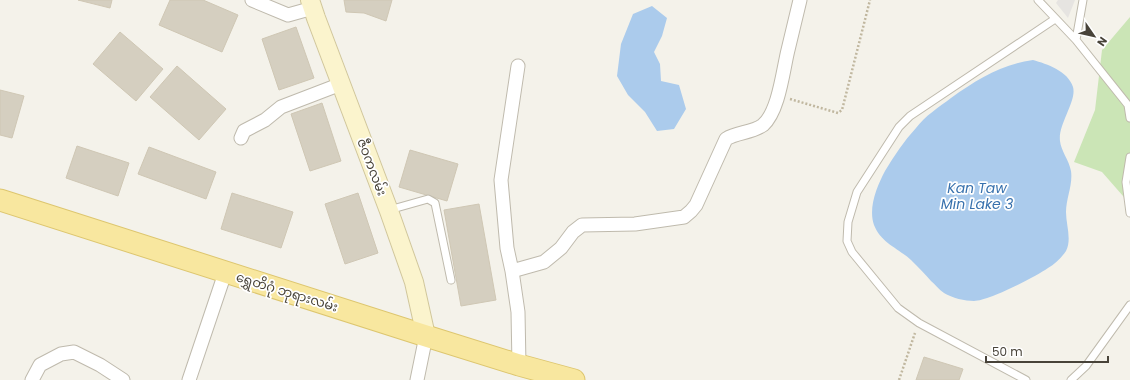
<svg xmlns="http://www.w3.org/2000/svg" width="1130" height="380" font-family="Poppins,'Noto Sans Myanmar',sans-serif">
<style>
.green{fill:#cbe5b6}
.parking{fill:#e6e4e1}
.water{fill:#abcbec}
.building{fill:#d5cfc0;stroke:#cfc7b4}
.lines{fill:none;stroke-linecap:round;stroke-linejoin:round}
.service-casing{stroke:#bfbaad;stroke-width:9}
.minor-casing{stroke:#bfbaad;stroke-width:15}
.secondary-casing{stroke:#d1c79c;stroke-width:20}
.primary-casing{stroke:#ddc66f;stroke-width:23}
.path{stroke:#c0b79f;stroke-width:2.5;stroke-dasharray:2 2;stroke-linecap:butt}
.service{stroke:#fff;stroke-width:7}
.minor{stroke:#fff;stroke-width:13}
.secondary{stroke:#fbf4cd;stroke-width:18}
.primary{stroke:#f8e79f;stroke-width:21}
.labels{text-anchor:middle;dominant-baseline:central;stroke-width:3.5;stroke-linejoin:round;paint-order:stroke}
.street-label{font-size:13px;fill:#484339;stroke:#fff}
.water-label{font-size:14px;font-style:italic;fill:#3871ad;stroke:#fff}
</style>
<rect width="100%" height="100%" fill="#f4f2ea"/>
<path class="green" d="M1130 17V204L1102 172 1074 162 1095 110 1102 50Z"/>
<path class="parking" d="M1058 0H1075L1068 18 1056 3Z"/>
<path class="water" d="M652 6 667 18 662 36 654 52 660 64 661 81 679 85 686 109 674 129 657 131 645 112 628 95 617 76 621 44 633 14Z
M1033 60C1047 64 1068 71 1073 87 1077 101 1058 124 1060 141 1061 151 1069 160 1071 171 1073 185 1066 198 1066 212 1066 225 1072 239 1066 251 1062 257 1055 264 1048 268 1035 277 989 301 974 301 965 301 952 298 944 293 939 290 935 284 931 281 925 274 918 267 911 260 898 248 881 243 874 225 868 208 877 186 885 171 894 156 904 141 916 128 925 116 939 107 951 98 978 79 1000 65 1033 60Z"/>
<path class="building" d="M78 0H112L110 8Z
M170 0H203L238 15 222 52 159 25Z
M344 0H392L386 21 364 13 346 12Z
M296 27 314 78 279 90 262 39Z
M120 32 163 69 136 101 93 64Z
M177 66 226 109 199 140 150 97Z
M0 90 24 96 12 138 0 135Z
M322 103 341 161 310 171 291 114Z
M77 146 129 163 118 196 66 178Z
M149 147 216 172 206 199 138 174Z
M410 150 458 164 447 201 399 187Z
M232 193 293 212 281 248 221 229Z
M358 193 378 253 345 264 325 204Z
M479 204 496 300 461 306 444 210Z
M924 357 963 369 959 380H916Z"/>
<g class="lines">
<g class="service-casing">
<path id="service" d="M1038 0 1076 40 1128 105 1130 118
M1076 40 1083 0
M1130 157 1126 182 1130 213
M389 210 428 199 435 203 451 280
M1026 380 919 323 898 308 852 252 847 241 848 222 857 192 899 127 910 116 1055 19
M1071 380 1086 366 1130 305"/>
</g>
<g class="minor-casing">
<path id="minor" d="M252 0 288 15 313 8
M518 66 501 180 507 248 512 271 518 312 519 365
M241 138 244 131 265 120 281 107 341 84
M512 271 544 262 561 248 573 232 582 225 635 224 684 217 691 211 696 205 726 139C737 132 752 133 763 125 779 111 783 70 788 50 792 34 796 17 800 0
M32 380 40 365 61 354 74 352 100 365 123 380
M189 380 225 273
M417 380 426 336"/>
</g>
<g class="secondary-casing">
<path id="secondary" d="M310 0 316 18 389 211 414 282 426 336"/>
</g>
<g class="primary-casing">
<path id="primary" d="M0 200 426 336 519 365 574 380"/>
</g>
<path class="path" d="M790 99 838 113 842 110 870 0
M899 380 915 333"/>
<use href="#service" class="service"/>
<use href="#minor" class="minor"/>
<use href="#secondary" class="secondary"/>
<use href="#primary" class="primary"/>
</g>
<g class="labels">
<g class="street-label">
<text transform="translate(372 167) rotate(69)">ဇီဝကလမ်း</text>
<text transform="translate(287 292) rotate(17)">ရွှေတိဂုံ ဘုရားလမ်း</text>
</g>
<g class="water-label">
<text x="977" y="188">Kan Taw<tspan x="977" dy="16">Min Lake 3</tspan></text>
</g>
</g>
<g transform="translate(1094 36) rotate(124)" stroke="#ffffff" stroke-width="3" paint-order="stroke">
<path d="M0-3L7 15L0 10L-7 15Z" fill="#484339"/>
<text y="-6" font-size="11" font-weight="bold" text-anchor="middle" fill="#484339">N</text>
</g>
<path d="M986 356v6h122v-6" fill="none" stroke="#484339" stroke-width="2"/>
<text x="992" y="356" font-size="12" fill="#484339" stroke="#ffffff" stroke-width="3" paint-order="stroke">50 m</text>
</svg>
